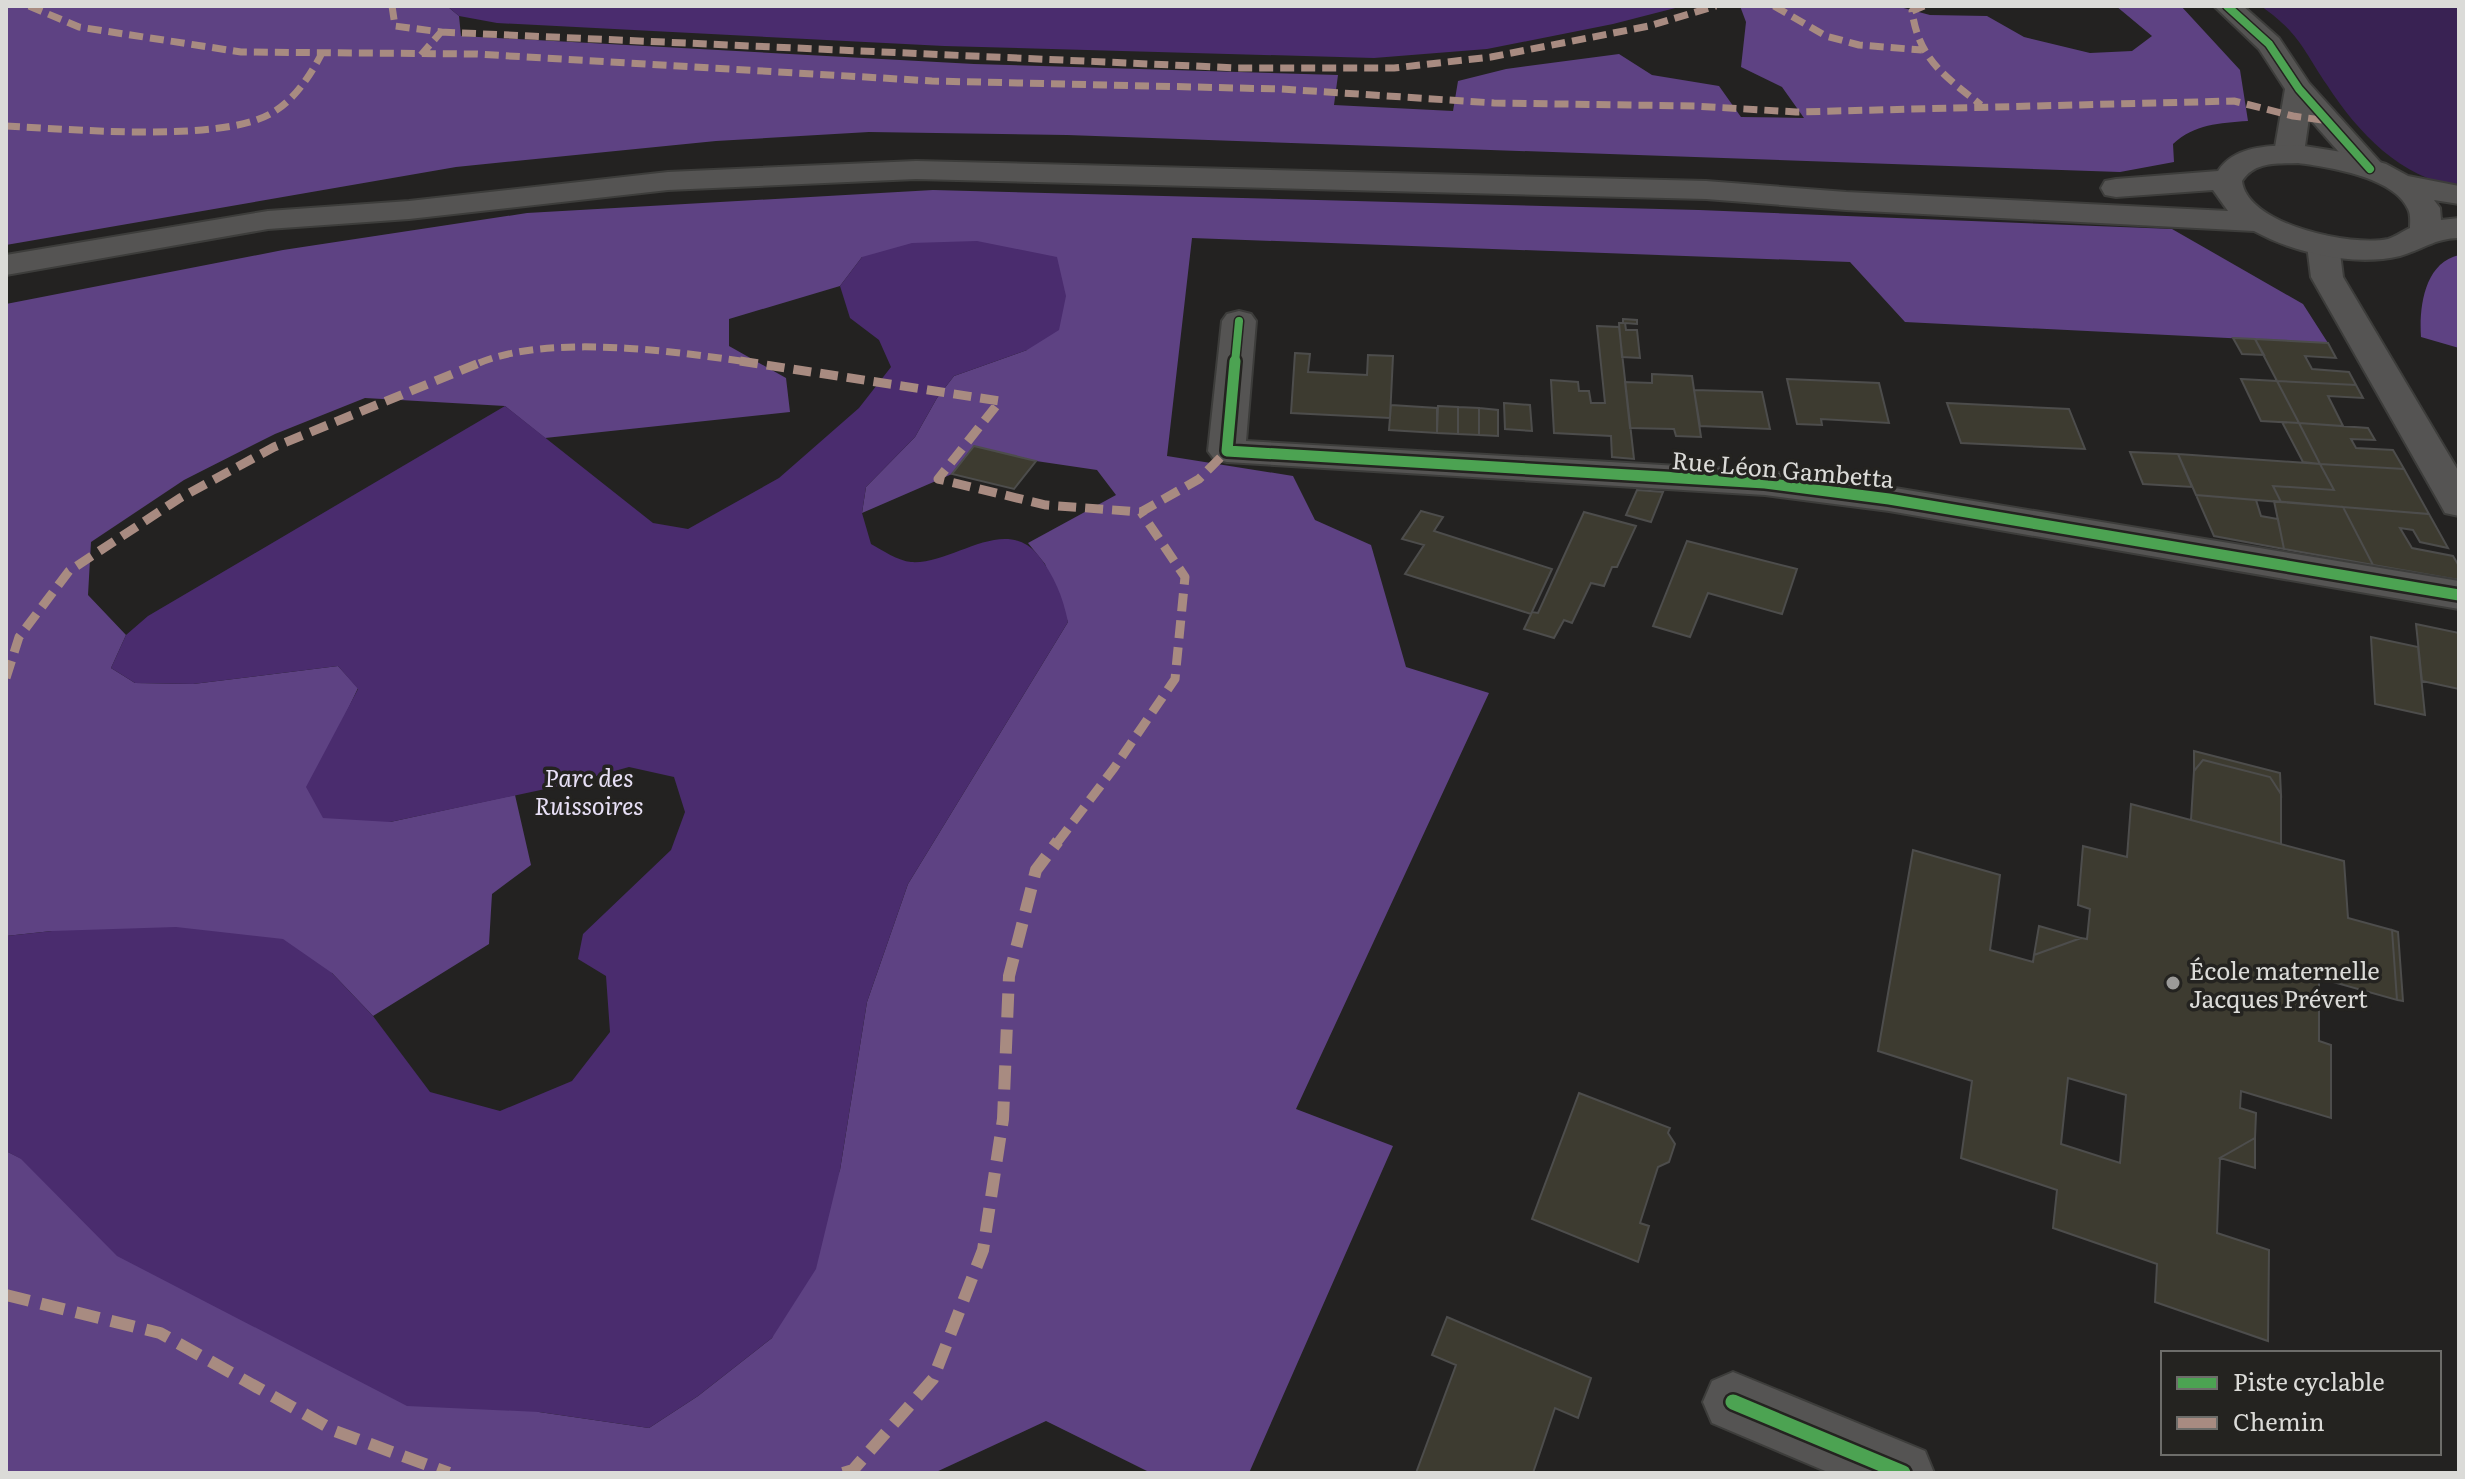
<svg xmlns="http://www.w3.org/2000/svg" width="2465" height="1479" font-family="Literata,serif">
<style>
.green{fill:#392253}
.forest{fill:#5e4283}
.water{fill:#4a2c6e}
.building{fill:#3d3b30;stroke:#4d4d4c;stroke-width:2;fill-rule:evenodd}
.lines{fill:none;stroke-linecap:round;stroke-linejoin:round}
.minor-casing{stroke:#3d3d3b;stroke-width:4}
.tertiary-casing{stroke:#3d3d3b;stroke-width:4}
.secondary-casing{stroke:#3d3d3b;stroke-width:4}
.minor{fill:#555453;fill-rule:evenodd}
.tertiary{fill:#555453;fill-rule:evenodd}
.secondary{fill:#555453;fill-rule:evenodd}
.quiet-far2{stroke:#a88b81;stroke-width:7;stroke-dasharray:14 7;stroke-linecap:butt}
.quiet-far1{stroke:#a88b81;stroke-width:9;stroke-dasharray:18 9;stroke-linecap:butt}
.quiet{stroke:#a88b81;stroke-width:12;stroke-dasharray:24 12;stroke-linecap:butt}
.cycleway-far2-casing{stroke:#242320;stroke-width:11}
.cycleway-far1-casing{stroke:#242320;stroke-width:16}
.cycleway-casing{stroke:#242320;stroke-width:20}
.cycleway-far2{stroke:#4ca352;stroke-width:8}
.cycleway-far1{stroke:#4ca352;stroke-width:11}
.cycleway{stroke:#4ca352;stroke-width:15}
.poi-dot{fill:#9b9a98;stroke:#242320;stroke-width:3}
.labels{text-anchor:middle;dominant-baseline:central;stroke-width:7;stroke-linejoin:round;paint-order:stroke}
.street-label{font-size:24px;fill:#dbdbd8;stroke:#242320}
.park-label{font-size:24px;font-style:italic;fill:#e8e0f6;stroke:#242320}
.poi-label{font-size:24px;fill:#dbdbd8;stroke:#242320;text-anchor:start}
</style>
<rect width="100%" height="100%" fill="#232221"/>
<path class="green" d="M2261 6H2459V187C2401 178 2358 133 2327 85 2302 48 2300 34 2261 6Z"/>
<path class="forest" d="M6 6H447L459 16 461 36 974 64 1338 75 1334 105 1453 111 1458 81 1506 69 1619 54 1652 75 1719 86 1741 117 1804 118 1782 87 1741 67 1746 22 1740 6H1896L1930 15 1987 16 2024 37 2090 53 2132 51 2152 36 2116 6H2181L2240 70 2248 121C2219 123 2195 124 2173 144L2174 162 2120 172 1067 135 869 132 716 141 456 167 6 245Z
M933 190 1699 210 2172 229 2303 304 2328 343 1905 322 1850 262 1192 238 1167 456 1293 476 1315 520 1371 545 1406 667 1489 693 1296 1109 1393 1146 1249 1473H1151L1046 1421 934 1473H6V1151L539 1412 649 1428 698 1396 772 1338 840 1170 867 1002 908 884 1068 622 1045 564 1028 543 1116 495 1097 470 1036 461 974 446 952 474 862 513 866 487 915 437 937 398 954 376 1027 350 862 257 840 286 729 319V346L786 378 790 412 545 438 505 406 365 398 275 434 184 480 91 542 88 595 126 635 111 668 135 683 193 684 338 666 358 688 338 730 390 822 515 795 531 865 492 894 489 944 373 1016 332 973 52 931 6 936V304L283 250 527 213Z
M2459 255V348L2421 337C2419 308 2424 263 2459 255Z"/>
<path class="water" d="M447 6H1683L1613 24 1487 49 1374 58 944 46 497 23 459 16Z
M977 241 1057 257 1066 296 1059 330 1027 350 954 376 937 398 915 437 866 487 862 513 871 544C882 550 898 561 911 562 953 565 1004 514 1038 555 1054 575 1063 597 1068 622L908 884 867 1002 840 1170 816 1269 772 1338 698 1396 649 1428 539 1412 407 1406 117 1256 21 1159 6 1151V936L52 931 176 927 283 939 332 973 373 1016 430 1092 500 1111 572 1081 610 1032 606 976 578 959 583 934 671 850 685 812 674 777 629 767 564 785 390 822 323 818 306 787 358 689 338 666 193 684 135 683 111 668 126 635 148 616 505 406 653 523 688 529 779 478 859 408 891 367 879 340 850 318 840 286 862 257 912 243Z"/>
<path class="building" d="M1623 319 1637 320V324L1625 323 1626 330H1637L1640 358 1622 357 1619 323H1623Z
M1597 326 1619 327 1634 459 1612 457 1611 436 1554 433 1551 380 1578 382 1579 391H1589L1591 403H1605Z
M2233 338 2255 339 2264 355 2242 354Z
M2255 339 2328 343 2336 358 2305 356 2312 369 2349 372 2356 385 2277 381Z
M1295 353 1310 354 1308 372 1367 375 1368 355 1393 356 1390 418 1291 413Z
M1652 374 1692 376 1701 437 1676 436 1674 429 1630 428 1625 382 1652 383Z
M1787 379 1879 383 1889 423 1821 419 1822 425 1797 424Z
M2241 379 2277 381 2299 423 2261 421Z
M2277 381 2356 385 2363 398 2328 396 2343 426 2299 423Z
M1694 390 1762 392 1770 429 1700 426Z
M1504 403 1530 405 1532 431 1505 429Z
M1947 403 2069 409 2085 449 1961 443Z
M1391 405 1437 408V433L1389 430Z
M1438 406 1458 407V434L1437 433Z
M1458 407 1479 408V435L1458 434Z
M1479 408 1498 410V436L1479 435Z
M2282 422 2299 423 2320 464 2303 462Z
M2299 423 2368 428 2375 440 2351 439 2356 448 2393 450 2404 469 2320 464Z
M974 446 1036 461 1014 489 952 474Z
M2130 452 2178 454 2192 487 2143 484Z
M2178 454 2320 464 2334 490 2273 486 2281 502 2196 495Z
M2320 464 2404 469 2429 514 2281 502 2273 486 2334 490Z
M1637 490 1663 492 1651 522 1626 515Z
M2196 495 2256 500 2261 516 2278 519 2284 549 2214 536Z
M2274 501 2343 507 2373 565 2284 549Z
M2343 507 2429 514 2448 548 2420 542 2413 530 2400 528 2412 548 2453 556 2459 566V580L2373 565Z
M1421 511 1443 517 1434 531 1552 569 1531 614 1405 574 1424 545 1402 539Z
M1584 512 1636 526 1617 567H1612L1604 586 1591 583 1572 623 1564 620 1554 638 1524 629 1532 612 1538 613Z
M1687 541 1797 569 1782 614 1708 593 1690 637 1653 626Z
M2416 624 2459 633V689L2422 681Z
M2371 637 2418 647 2425 715 2375 704Z
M2194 751 2280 773 2281 794 2270 777 2203 760 2194 771Z
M2203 760 2270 777 2281 794V844L2191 820 2194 771Z
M2131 804 2344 861 2348 918 2392 930 2397 1000 2319 978V1041L2331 1045V1118L2241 1091 2240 1108 2256 1113 2255 1138 2220 1158 2217 1233 2269 1250 2268 1341 2155 1302 2157 1264 2053 1228 2057 1190 1961 1158 1972 1081 1878 1051 1913 850 2000 875 1990 950 2033 962 2034 955 2081 938 2087 939 2090 909 2078 905 2083 846 2127 857ZM2068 1078 2126 1095 2120 1163 2061 1144Z
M2039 926 2081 938 2034 955Z
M2392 930 2398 932 2403 1001 2397 1000Z
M1579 1093 1670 1128 1668 1133 1675 1144 1669 1162 1658 1167 1640 1223 1649 1226 1638 1262 1532 1219Z
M2255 1138V1168L2220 1158Z
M1447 1317 1591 1378 1578 1418 1555 1408 1533 1473H1416L1456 1365 1432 1355Z"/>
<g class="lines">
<g class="minor-casing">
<path id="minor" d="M1239 311 1251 314 1256 321 1246 441 1765 471 1889 487 2459 581V609L1889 511 1765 495 1227 462 1214 459 1208 451 1222 321 1227 314Z
M1733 1372 1925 1451 1934 1473H1830L1712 1423 1703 1402 1712 1381Z"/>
</g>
<g class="tertiary-casing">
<path id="tertiary" d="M2214 6H2243L2279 38 2309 83 2381 163 2385 169 2381 175 2370 178 2359 175 2309 118 2304 153 2300 159 2289 162 2278 159 2274 153 2285 89 2259 49Z
M2323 235 2334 238 2339 245 2343 277 2459 472V516L2445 513 2440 504 2311 277 2307 245 2312 238Z"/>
</g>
<g class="secondary-casing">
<path id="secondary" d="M2298 145 2348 153 2386 164 2408 176 2459 186V204L2434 200 2440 208 2441 220 2459 218V238C2436 238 2421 250 2400 256 2354 267 2294 253 2254 231L1846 210 1706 199 916 179 668 190 409 219 268 229 6 275V255L268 211 409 201 668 172 916 161 1706 181 1846 192 2228 211 2213 190 2116 197 2105 195 2101 188 2105 181 2116 179 2218 171C2235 145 2269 146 2298 145ZM2298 163C2329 167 2394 177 2408 209 2411 214 2410 223 2410 228 2403 231 2395 237 2388 239 2352 247 2247 225 2242 181 2255 161 2277 164 2298 163Z"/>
</g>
<use href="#minor" class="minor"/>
<use href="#tertiary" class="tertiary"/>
<use href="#secondary" class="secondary"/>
<path class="quiet-far2" d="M29 6 79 27 241 52 476 54 932 81 1281 89 1494 103 1695 106 1796 112 2234 101 2293 116 2329 121
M392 6 395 26 441 32 421 55
M1774 6 1826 36 1859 45 1922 50
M1924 6 1912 11C1919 60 1945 76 1981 105
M441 32 1238 68H1394L1491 57 1649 26 1716 6
M6 126C69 129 218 143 270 114 294 101 310 76 322 53
M479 363C551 333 678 352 755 363"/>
<path class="quiet-far1" d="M740 361 1000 401 938 479 1046 505 1141 512 1199 479 1227 451
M6 678 19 637 69 571 180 498 274 447 484 361
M1057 843 1114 768 1175 679 1185 577 1141 512"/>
<path class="quiet" d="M6 1295 160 1333 335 1431 449 1473
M843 1473 853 1470 933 1379 983 1250 1003 1119 1009 976 1036 870 1058 841"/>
<g class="cycleway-far2-casing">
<path id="cycleway-far2" d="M2227 6 2269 44 2299 89 2370 169
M1235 363 1239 321"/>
</g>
<g class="cycleway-far1-casing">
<path id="cycleway-far1" d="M1235 361 1227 451 1765 483 1889 499 2459 595"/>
</g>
<g class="cycleway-casing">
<path id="cycleway" d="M1733 1402 1903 1473"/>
</g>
<use href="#cycleway-far2" class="cycleway-far2"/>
<use href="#cycleway-far1" class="cycleway-far1"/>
<use href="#cycleway" class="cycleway"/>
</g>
<circle class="poi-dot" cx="2173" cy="983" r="8"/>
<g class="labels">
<g class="street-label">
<text transform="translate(1783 468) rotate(5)">Rue Léon Gambetta</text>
</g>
<g class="park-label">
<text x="589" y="776">Parc des<tspan x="589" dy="28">Ruissoires</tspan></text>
</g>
<g class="poi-label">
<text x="2189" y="969">École maternelle<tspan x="2189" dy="28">Jacques Prévert</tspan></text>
</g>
</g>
<rect width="2465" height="1479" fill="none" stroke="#dbdbd8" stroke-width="16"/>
<rect x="2161" y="1351" width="280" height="104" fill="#242320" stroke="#6d6d6a" stroke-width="2"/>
<rect x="2177" y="1377" width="40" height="12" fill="#4ca352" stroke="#6d6d6a" stroke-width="2"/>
<text x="2233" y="1391" font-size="24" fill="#dbdbd8">Piste cyclable</text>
<rect x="2177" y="1417" width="40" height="12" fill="#a88b81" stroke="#6d6d6a" stroke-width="2"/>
<text x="2233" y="1431" font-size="24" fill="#dbdbd8">Chemin</text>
</svg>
